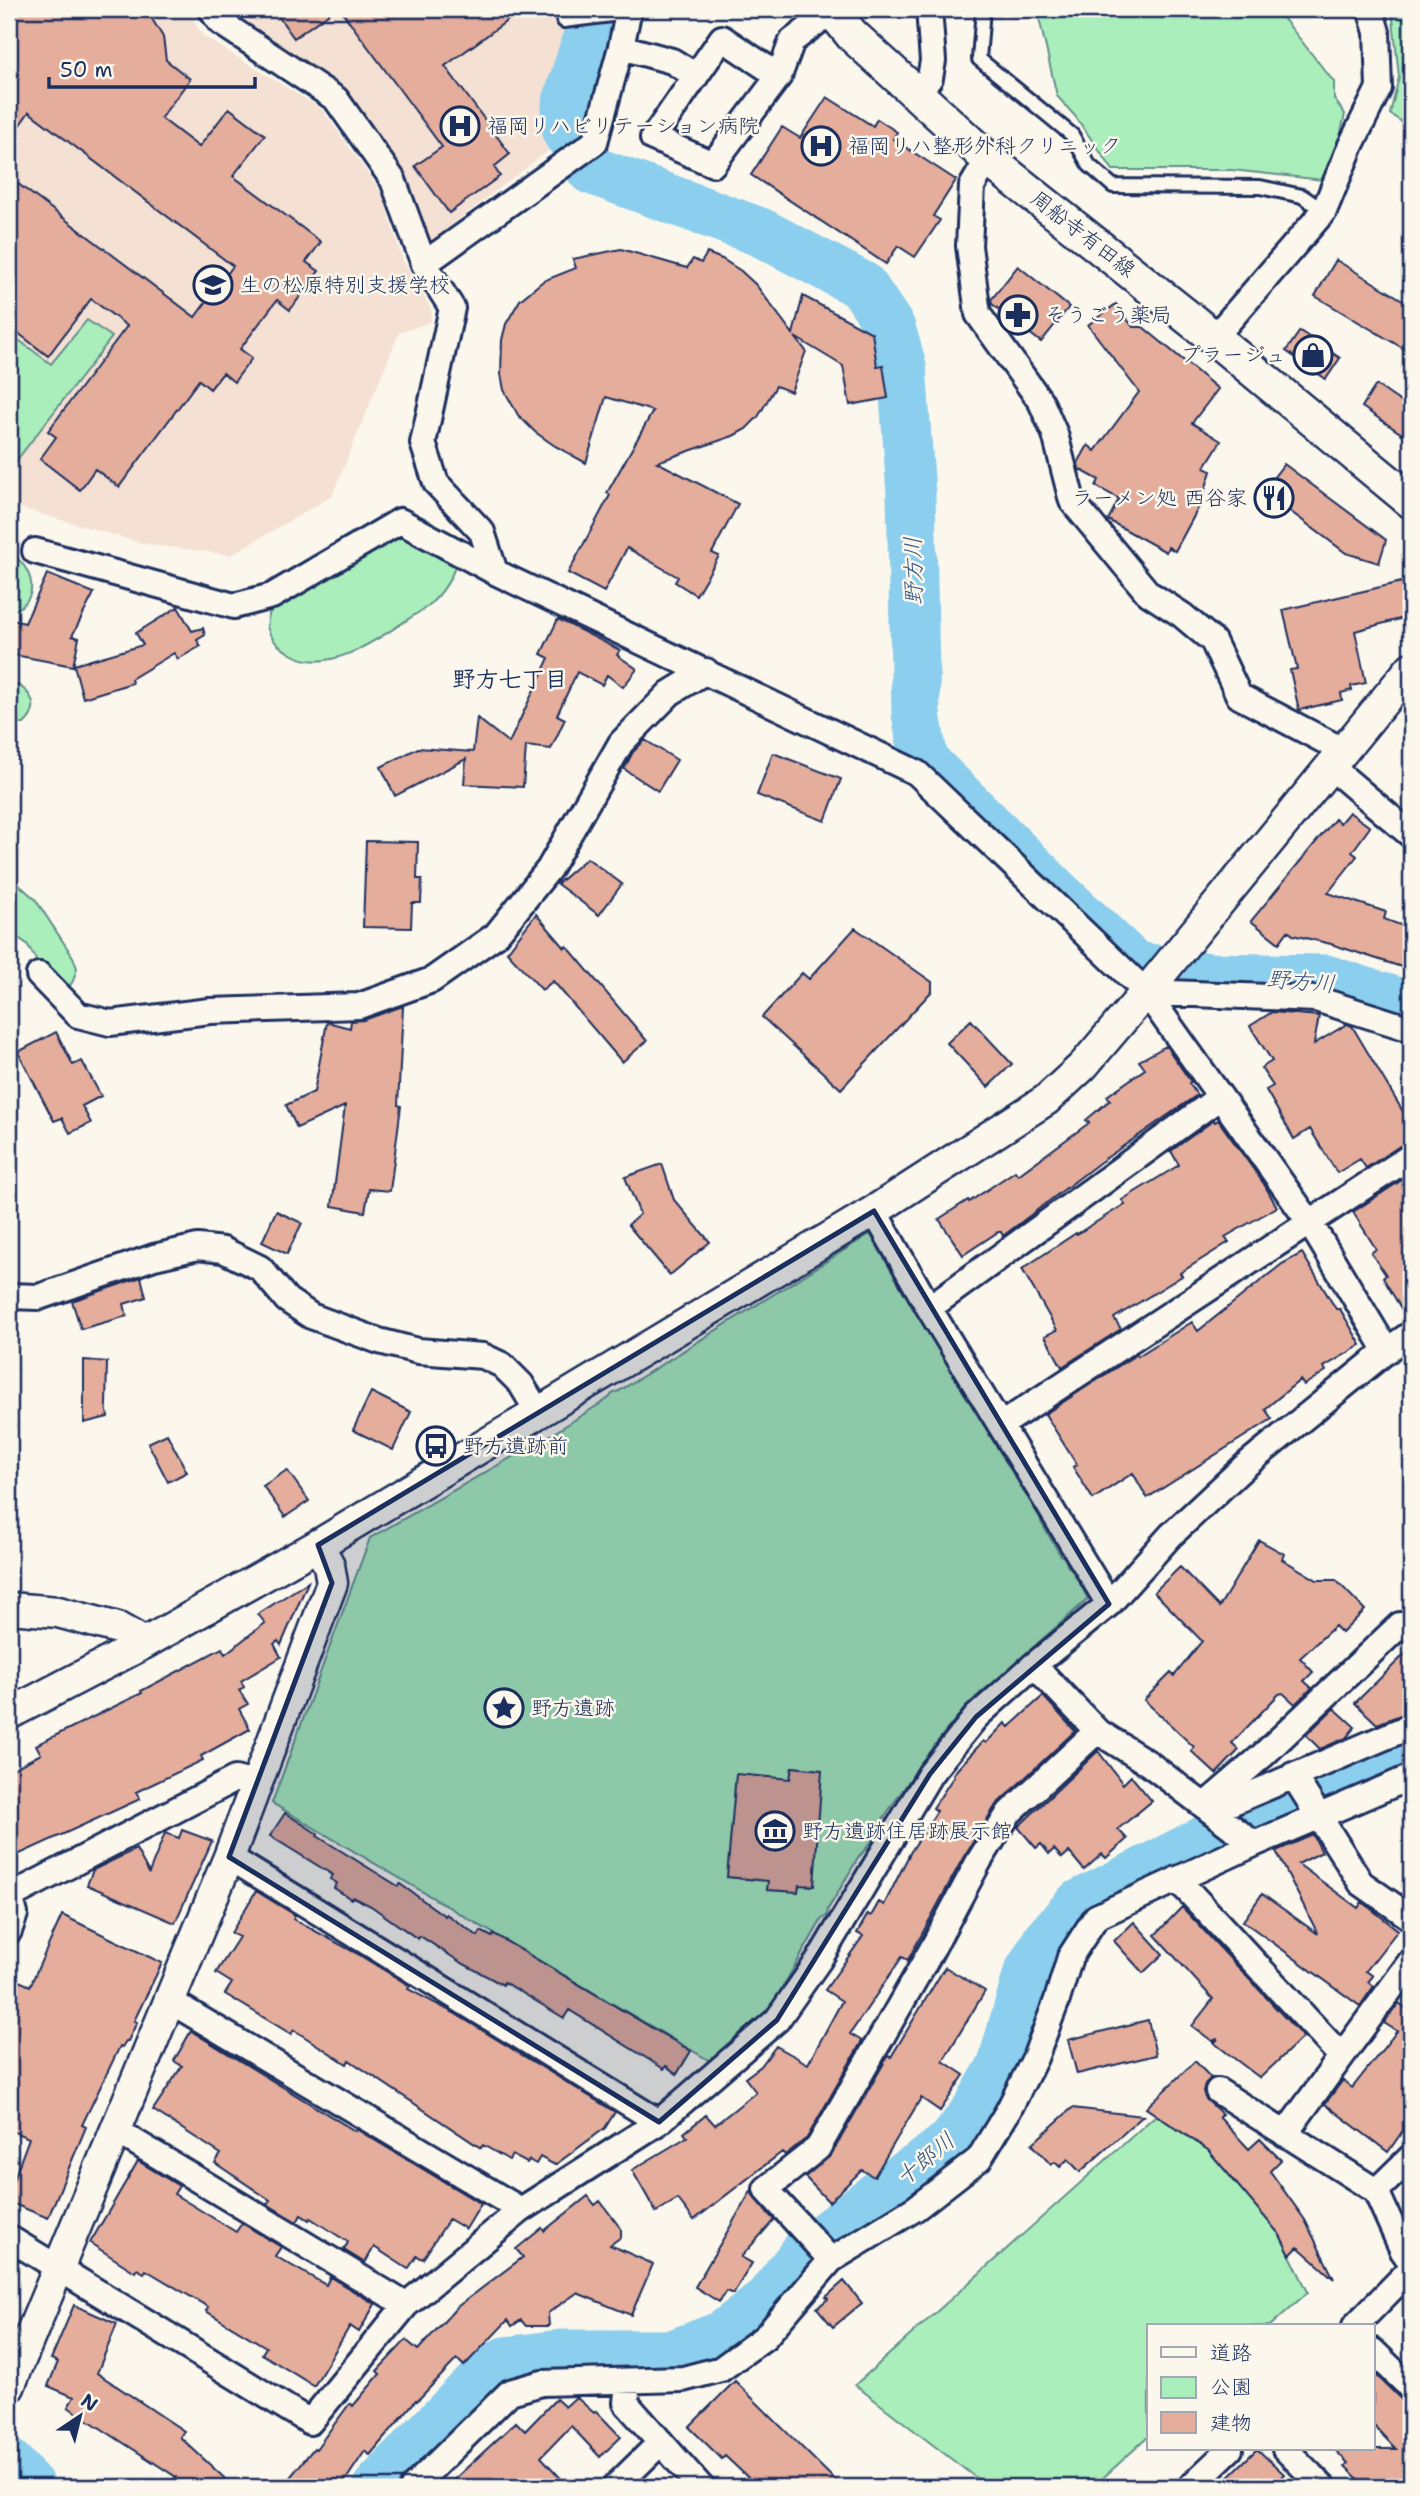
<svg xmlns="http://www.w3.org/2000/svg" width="1420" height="2496" font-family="'Shantell Sans','Klee One',sans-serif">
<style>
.built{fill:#f4e1d4}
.green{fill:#aaefbb;stroke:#628f8c;stroke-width:2}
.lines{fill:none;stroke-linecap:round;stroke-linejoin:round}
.river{stroke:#8cceed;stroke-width:49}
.building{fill:#e5ad9c;stroke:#1b2f5e;stroke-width:2}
.service-casing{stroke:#1b2f5e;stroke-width:18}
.minor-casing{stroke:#1b2f5e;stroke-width:30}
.tertiary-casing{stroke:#1b2f5e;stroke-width:35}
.secondary-casing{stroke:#1b2f5e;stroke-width:38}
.service{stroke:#fbf7ec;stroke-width:12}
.minor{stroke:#fbf7ec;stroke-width:24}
.tertiary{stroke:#fbf7ec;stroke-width:30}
.secondary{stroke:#fbf7ec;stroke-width:33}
.marked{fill:#1b2f5e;fill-opacity:0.2;stroke:#1b2f5e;stroke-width:5;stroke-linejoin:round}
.labels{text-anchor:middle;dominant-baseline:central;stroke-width:5;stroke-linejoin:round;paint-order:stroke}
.poi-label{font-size:21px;fill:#1b2f5e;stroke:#fbf7ec;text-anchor:start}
.street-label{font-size:21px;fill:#1b2f5e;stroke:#fbf7ec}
.water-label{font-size:23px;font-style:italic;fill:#375782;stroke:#fbf7ec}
.neighbourhood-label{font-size:23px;font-weight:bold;fill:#1b2f5e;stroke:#fbf7ec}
</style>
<rect width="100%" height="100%" fill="#fbf7ec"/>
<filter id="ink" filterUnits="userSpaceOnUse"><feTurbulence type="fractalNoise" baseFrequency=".0143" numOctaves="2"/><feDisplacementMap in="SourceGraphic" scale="14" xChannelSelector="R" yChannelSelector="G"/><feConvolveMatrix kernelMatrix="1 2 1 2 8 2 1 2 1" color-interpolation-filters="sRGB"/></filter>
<g filter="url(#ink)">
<path class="built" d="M9 9H187L203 36 322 109 382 193 402 258 432 311 430 322 399 333 332 496 231 555 145 544 9 505Z
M239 9H575L557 64 547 106 556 145 428 243 397 160 331 78 252 28Z"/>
<path class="green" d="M1037 9H1276L1334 82V99L1345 114 1336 155 1323 180 1232 170H1113L1075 116 1057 96Z
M1392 9H1411V128L1390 114 1399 77Z
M87 320 112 337 9 470V333L51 364Z
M403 530 457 559C453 578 442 594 427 607 392 628 333 679 291 654 278 646 272 641 267 627L269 614 275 606Z
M9 552C34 567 43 602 9 612Z
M9 681C30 689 43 706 24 724H9Z
M9 876 35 899 73 957 77 968 73 981 68 988 42 970 27 944 9 931Z
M870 1234 940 1352H945L953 1366 952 1372C965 1393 979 1415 991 1437 994 1444 1001 1447 1005 1453 1014 1465 1015 1478 1023 1491 1030 1502 1044 1506 1041 1522L1061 1556 1064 1557 1068 1567 1072 1568 1088 1599 1038 1643 1034 1651 1008 1669 1004 1679C972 1682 896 1800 877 1828 875 1842 864 1849 857 1860 847 1876 838 1893 828 1909L827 1916 822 1919 770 2009 710 2061 272 1803 370 1538 549 1436 609 1398 612 1394 619 1391Z
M1156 2115 1208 2150 1280 2235 1308 2292 1270 2326H1149V2436L1093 2487H998L976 2478 855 2385Z"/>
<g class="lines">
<path class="river" d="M596 9 566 105V131L591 170 760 232 863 286 891 328 902 366 911 494 916 714 924 761 1054 890 1135 966 1210 977 1326 979 1411 1006
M9 2463 31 2487
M377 2487 464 2397 505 2361 561 2354H673L723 2335 766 2302 805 2252 888 2187 925 2163 953 2141 978 2107 1001 2067 1028 1973 1047 1940 1079 1904 1258 1813 1411 1750"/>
</g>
<path class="building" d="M9 9H146L163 37 166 60 190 79 161 118 199 147 229 108 265 135 233 176 321 242 306 262 319 271 290 310 277 300 240 349 252 358 234 382 223 373 210 389 199 380 119 487 95 469 80 490 40 459 56 437 48 431 127 326 91 299 48 356 9 326V177L195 317 233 266 29 112 9 140Z
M273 9H335L294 38Z
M340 9H523L445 66 510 154 494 167 500 176 449 213 415 166 442 147Z
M827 97 873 126 877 119 897 132 893 139 956 180 933 216 940 220 915 257 898 246 886 264 751 175 782 127 800 138Z
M621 249 687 268 693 259 701 263 707 253 722 259 741 271 756 285 793 334 803 296 872 333 877 366 883 365 888 398 850 405 843 366 795 337 806 351 791 392 776 386 758 417 746 429 733 436 657 462 738 504 712 553 719 556 696 595 675 582 678 577 627 548 604 592 568 573 610 495 607 493 653 411 606 397 586 463 555 446 535 432 518 415 504 390 501 374 502 340 506 324 520 300 543 281 576 268 573 259Z
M1336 260 1411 305V353L1315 296Z
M1018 266 1069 307 1041 342 992 304 991 300Z
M1116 304 1133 327H1143L1218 389 1192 423 1221 441 1204 468 1211 471 1201 503 1175 551 1168 547 1166 552 1108 520 1119 499 1096 486 1099 480 1079 469 1078 463 1088 445 1095 451 1139 392 1088 325Z
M1300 331 1340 358 1326 379 1286 351Z
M1376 385 1411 409V420L1402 434 1362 407Z
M1284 464 1386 540 1379 563 1346 553 1263 491Z
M47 574 94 593 72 636 79 638 73 666 9 654V624L13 625V620L25 623Z
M1402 582 1411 616 1355 631 1366 683 1351 686 1352 690 1341 693 1342 700 1299 710 1290 670 1297 669 1283 610Z
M178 607 192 631 203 628 205 635 197 640 201 646 178 659 174 653 131 679 132 683 83 698 74 665 143 645 136 633Z
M558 619 620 650 617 655 637 669 623 687 607 675 602 685 577 672 557 715 565 719 551 749 526 746 523 787 464 784 466 759 395 796 381 767 418 748 473 752 477 718 509 743 549 658 541 654Z
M645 740 677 760 658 791 624 769 633 752Z
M773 753 841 779 825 821 757 795Z
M1349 812 1370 827 1352 852 1357 856 1328 893 1386 912 1384 919 1411 929V970L1331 944 1293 935 1288 931 1279 943 1251 921 1335 819 1340 823Z
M366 841 418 842 417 879H422L421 903H412L411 928 363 927Z
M587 858 622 884 599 915 557 884Z
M536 914 565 948 567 946 647 1041 622 1062 553 981 542 990 507 952Z
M855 928 932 982V991L841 1089 762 1017 802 973 809 979Z
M400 1007H403L398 1105 401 1106 390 1191 369 1189 365 1212 332 1206 345 1106 297 1128 286 1105 314 1092 327 1022 350 1028 351 1021 364 1020Z
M1272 1012 1319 1016 1314 1044 1347 1024 1352 1026 1411 1125V1141L1403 1144 1366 1168 1360 1159 1337 1173 1310 1129 1294 1139 1266 1090 1273 1086 1261 1068 1272 1061 1250 1026Z
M971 1020 1012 1064 988 1087 947 1043Z
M56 1032 73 1065 82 1061 101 1096 82 1106 91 1123 70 1133 62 1118 54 1121 18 1052Z
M1166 1046 1191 1082 1189 1083 1197 1095 1099 1163 1003 1236 1001 1232H998L963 1255 939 1219 968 1200 969 1202 1015 1171 1018 1175 1089 1123 1086 1120 1110 1100 1107 1096 1145 1069 1139 1061Z
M1214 1120 1215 1122 1218 1120 1264 1184 1277 1207 1225 1237 1229 1242 1180 1273 1182 1276 1114 1318 1121 1329 1062 1367 1045 1336 1057 1330 1022 1269 1076 1233 1077 1234 1125 1204 1122 1200 1179 1165 1171 1151Z
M662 1164 674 1200 710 1242 670 1275 628 1225 640 1214 625 1177Z
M1411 1174V1319L1408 1320 1383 1278 1386 1275 1371 1253 1376 1249 1353 1212Z
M276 1211 302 1223 287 1254 262 1242Z
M1302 1253 1336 1309H1340L1361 1345 1324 1367 1326 1371 1304 1385 1300 1380 1265 1409 1272 1419 1147 1498 1133 1473 1093 1499 1073 1467 1077 1465 1045 1414 1137 1354 1138 1356 1192 1322 1198 1331 1282 1264Z
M141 1277 146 1297 124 1304 127 1316 81 1329 72 1301Z
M84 1360 107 1362 106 1406 108 1417 84 1423Z
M371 1392 411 1412 393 1450 353 1430Z
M167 1434 187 1472 168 1482 148 1443Z
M287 1470 309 1501 285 1517 263 1486Z
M1259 1540 1284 1554 1282 1559 1317 1580H1336L1365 1610 1342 1633 1335 1626 1300 1658 1313 1672 1304 1681 1312 1688 1295 1704 1283 1693 1279 1694 1232 1743 1239 1750 1216 1774 1191 1751 1194 1747 1144 1700 1171 1673 1174 1676 1202 1641 1154 1592 1180 1567 1219 1607Z
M308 1582 281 1645 278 1641 274 1644 281 1657 241 1681 244 1687 239 1690 248 1704 239 1709 250 1729 201 1756 203 1760 136 1792 140 1799 9 1859V1771L41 1754 36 1745 142 1693 141 1691 222 1648 225 1654 265 1623 258 1614Z
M1411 1648V1711L1377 1724 1355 1703Z
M1043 1696 1075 1731 996 1805 963 1858 908 1960 902 1957 850 2034 862 2041 807 2138 785 2155 782 2152 694 2220 678 2199 656 2212 632 2170 687 2137 684 2133 706 2115 715 2125 756 2092 745 2078 761 2066 776 2046 808 2064 842 2001 825 1990 863 1936 857 1933 868 1914 871 1916 879 1902 884 1905 910 1853 937 1811 933 1808 954 1776 953 1774 983 1741 986 1743 1005 1723 1009 1727Z
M1334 1708 1355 1727 1346 1738 1320 1749 1306 1735Z
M1098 1751 1123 1784 1131 1776 1152 1801 1118 1829 1127 1839 1106 1858 1102 1854 1084 1870 1069 1852 1062 1858 1054 1849 1049 1854 1041 1844 1036 1848 1018 1827Z
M792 1767 822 1770 814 1886 799 1885 798 1892 767 1890 768 1881 727 1877 736 1774 790 1779Z
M285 1813 318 1834 317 1836 398 1886 400 1884 445 1916 446 1914 478 1936 481 1931 492 1937 494 1934 691 2051 677 2074 666 2066 664 2069 569 2010 564 2018 504 1982 503 1985 460 1962 420 1936 418 1939 371 1906 353 1897 351 1899 334 1888 337 1883 330 1879 333 1875 270 1836Z
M182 1830 212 1841 175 1923 87 1885 93 1870 136 1849 149 1873 165 1833 179 1838Z
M1313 1835 1322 1852 1298 1864 1358 1908 1362 1902 1398 1930 1366 1971 1373 1976 1368 1982 1374 1986 1360 2006 1243 1921 1262 1894 1318 1934 1276 1851Z
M256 1891 295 1915 293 1919 356 1953 410 1986 408 1989 454 2013 615 2112 605 2128 555 2165 540 2157 536 2164 529 2160 527 2163 512 2155 509 2160 483 2145 481 2148 349 2060 347 2064 294 2030 291 2034 225 1994 232 1983 216 1973 239 1937 231 1933Z
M1182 1907 1303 2037 1260 2078 1214 2043 1218 2039 1212 2041 1192 2026 1213 1999 1155 1935Z
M62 1915 162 1963 134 2021 137 2022 128 2041H126L122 2047 120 2046 82 2125 86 2127 48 2218 9 2202V2192L29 2138 9 2130V1997L17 1980 30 1986Z
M1134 1922 1163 1954 1143 1973 1114 1941Z
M945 1967 985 1991 943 2061 964 2075 940 2111 921 2098 874 2177 862 2170 829 2202 805 2177 831 2155 888 2056 891 2057Z
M1399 2003 1411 2012V2119L1388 2152 1325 2104 1343 2080 1352 2088 1397 2031 1384 2023Z
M1148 2020 1156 2055 1077 2074 1068 2040Z
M191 2031 355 2131 356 2129 481 2204 466 2229 449 2219 423 2259 417 2256 408 2269 374 2247 365 2263 344 2250 348 2242 310 2218 309 2220 301 2215 297 2222 267 2204 270 2200 215 2163 221 2154 153 2110 182 2066 174 2061Z
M1195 2061 1211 2078 1205 2084 1203 2091 1205 2098 1222 2114 1219 2117 1249 2149 1260 2139 1281 2160 1270 2171 1305 2220 1334 2279 1298 2247 1290 2255 1280 2235 1208 2150 1146 2108Z
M1072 2108 1143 2116 1080 2172 1068 2159 1060 2167 1055 2162 1051 2165 1032 2144Z
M138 2161 179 2186 174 2194 236 2232 242 2223 281 2247 275 2256 326 2285 330 2277 375 2304 359 2332 350 2326 314 2386 262 2354 266 2347 206 2311 208 2307 146 2270 144 2273 137 2269 135 2272 90 2243Z
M751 2191 755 2199 774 2220 741 2257 752 2263 733 2294 726 2291 719 2302 695 2287Z
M588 2196 595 2205 600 2201 621 2229V2237L610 2245 653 2264 631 2315 577 2293 548 2313 549 2326H526L521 2320 512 2326 508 2320 464 2366 457 2359 417 2401 416 2400 370 2455 365 2451 341 2487H282L314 2448 316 2449 350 2403 353 2406 380 2374 377 2371 406 2340 418 2350 457 2307 523 2257 516 2249 542 2228 544 2231Z
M844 2281 862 2303 833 2327 817 2308 828 2299 826 2297Z
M74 2305 117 2324 97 2373 184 2431 180 2437 234 2487H166L176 2477 68 2407 74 2397 48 2386 58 2362 51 2359Z
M1373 2372 1411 2409V2487H1366L1345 2466 1348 2463 1334 2449H1396L1373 2425Z
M735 2381 842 2487H758L725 2456 722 2459 689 2427Z
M576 2397 594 2413 596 2411 621 2437 600 2457 571 2426 541 2457 569 2487H446L516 2422 525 2431 556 2399 565 2407Z
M1257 2449 1284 2474 1273 2487H1218Z"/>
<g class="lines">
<g class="service-casing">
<path id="service" d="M567 9 564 21 627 13
M983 9 979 59 1072 135 1089 165 1113 186 1260 187 1302 196 1324 211"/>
</g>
<g class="minor-casing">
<path id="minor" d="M211 9 220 22 336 99 393 180 424 264 452 308 423 443 436 483 482 532 495 572
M621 47 672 61 696 76
M779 76 722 38 653 138 713 164 779 76 792 41 832 11
M915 95 930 78 933 61 929 9
M988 159 972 186 969 246 978 314 1041 402 1055 434 1072 501 1148 593 1182 615 1213 641 1239 696 1344 751
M424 264 595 142 621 47 629 9
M1214 338 1324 211 1351 145 1379 88 1377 32 1370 9
M35 551 234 606 272 596 400 521 495 572 917 773 1146 992 1310 1223 1387 1351
M1330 766 1411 835
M39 975 78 1015 110 1023 210 1011 359 1006 432 980 496 935 549 869 621 743 670 693 706 671
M1146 992 1316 999 1411 1029
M874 1211 929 1308 1109 1604
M9 1296 39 1297 154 1257 198 1247 223 1250 260 1268 287 1300 311 1316 379 1341 418 1351 483 1356 502 1365 521 1384 538 1412
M929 1308 1220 1097
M1001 1425 1411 1156
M1034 1665 1097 1731 1148 1763 1254 1844
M1293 1775 1361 1883 1411 1918
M1204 1806 1262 1756 1400 1625
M1212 1811 1411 1726
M229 1857 659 2122
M1177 1879 1341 2056
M9 1897 235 1779 255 1784
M9 1931 15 1914 10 1896
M170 2001 521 2210
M1218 2091 1376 2191 1403 2251 1411 2262
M115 2130 406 2305
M1285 2134 1411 1961
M1376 2191 1411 2157
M9 2238 310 2422 406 2305 521 2210 659 2122 777 2020 819 1960 930 1774 976 1717 1034 1665 1109 1604 1171 1535 1246 1465 1390 1348 1411 1334
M831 2260 766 2189 818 2148 931 1951 979 1861 1009 1813 1097 1731
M1355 2326 1411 2269
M1373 2351 1411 2388
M628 2382 626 2403 701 2487
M1285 2449 1323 2487
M413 2487 510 2392 542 2383 683 2379 721 2369 765 2337 831 2260 916 2208 979 2159 1008 2111 1035 2058 1057 2000 1070 1957 1096 1917 1254 1844 1411 1777
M615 2487 661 2442
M1190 2487 1230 2449"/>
</g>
<g class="tertiary-casing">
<path id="tertiary" d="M9 1608 58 1612 118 1628 145 1643
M9 1714 145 1643 318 1545 874 1211 1046 1100 1083 1066 1146 992 1411 668
M9 2387 229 1857 332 1583 329 1565 318 1545"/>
</g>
<g class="secondary-casing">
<path id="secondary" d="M831 9 852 35 988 159 1214 338 1411 501"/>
</g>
<use href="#service" class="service"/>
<use href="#minor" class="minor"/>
<use href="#tertiary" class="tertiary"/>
<use href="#secondary" class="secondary"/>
</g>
</g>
<path class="marked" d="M874 1211 1109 1604 976 1717 930 1774 777 2020 659 2122 229 1857 332 1583 318 1545Z"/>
<defs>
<g id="hospital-ring" transform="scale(2.0125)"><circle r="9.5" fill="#fbf7ec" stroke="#1b2f5e" stroke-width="1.5"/><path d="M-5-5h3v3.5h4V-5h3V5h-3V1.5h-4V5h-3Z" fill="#1b2f5e"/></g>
<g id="school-ring" transform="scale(2.0125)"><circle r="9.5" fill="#fbf7ec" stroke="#1b2f5e" stroke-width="1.5"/><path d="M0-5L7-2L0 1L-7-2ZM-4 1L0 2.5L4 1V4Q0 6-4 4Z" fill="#1b2f5e"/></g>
<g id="pharmacy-ring" transform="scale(2.0125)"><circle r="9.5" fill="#fbf7ec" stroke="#1b2f5e" stroke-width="1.5"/><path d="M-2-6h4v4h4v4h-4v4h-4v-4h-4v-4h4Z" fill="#1b2f5e"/></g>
<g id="shop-ring" transform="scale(2.0125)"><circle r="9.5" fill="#fbf7ec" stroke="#1b2f5e" stroke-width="1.5"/><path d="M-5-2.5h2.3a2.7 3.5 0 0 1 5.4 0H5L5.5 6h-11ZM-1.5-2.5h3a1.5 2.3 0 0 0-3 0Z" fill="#1b2f5e"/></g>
<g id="restaurant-ring" transform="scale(2.0125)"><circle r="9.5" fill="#fbf7ec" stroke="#1b2f5e" stroke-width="1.5"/><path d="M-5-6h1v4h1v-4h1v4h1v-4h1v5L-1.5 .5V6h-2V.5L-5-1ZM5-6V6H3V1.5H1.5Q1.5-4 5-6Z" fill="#1b2f5e"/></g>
<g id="bus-ring" transform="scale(2.0125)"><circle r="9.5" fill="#fbf7ec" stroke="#1b2f5e" stroke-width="1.5"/><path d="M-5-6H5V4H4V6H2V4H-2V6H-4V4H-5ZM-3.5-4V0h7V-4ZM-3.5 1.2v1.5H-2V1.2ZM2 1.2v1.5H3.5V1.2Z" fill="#1b2f5e"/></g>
<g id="sight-ring" transform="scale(2.0125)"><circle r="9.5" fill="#fbf7ec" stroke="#1b2f5e" stroke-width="1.5"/><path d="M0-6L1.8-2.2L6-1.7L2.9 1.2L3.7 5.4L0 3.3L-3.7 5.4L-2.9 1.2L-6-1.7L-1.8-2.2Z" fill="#1b2f5e"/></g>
<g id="museum-ring" transform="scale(2.0125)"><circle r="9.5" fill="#fbf7ec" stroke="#1b2f5e" stroke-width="1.5"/><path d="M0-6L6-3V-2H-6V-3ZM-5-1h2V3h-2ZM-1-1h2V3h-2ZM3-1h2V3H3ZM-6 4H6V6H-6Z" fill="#1b2f5e"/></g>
</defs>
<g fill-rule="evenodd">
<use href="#hospital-ring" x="460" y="126"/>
<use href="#hospital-ring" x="821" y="146"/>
<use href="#school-ring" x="213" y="285"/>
<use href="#pharmacy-ring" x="1018" y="315"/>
<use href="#shop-ring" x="1313" y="355"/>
<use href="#restaurant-ring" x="1274" y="498"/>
<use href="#bus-ring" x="436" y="1446"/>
<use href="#sight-ring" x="504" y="1708"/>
<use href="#museum-ring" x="775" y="1831"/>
</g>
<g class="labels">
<g class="poi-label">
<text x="487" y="126">福岡リハビリテーション病院</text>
<text x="848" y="146">福岡リハ整形外科クリニック</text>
<text x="240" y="285">生の松原特別支援学校</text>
<text x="1045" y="315">そうごう薬局</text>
<text x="1286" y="355" text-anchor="end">プラージュ</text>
<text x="1247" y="498" text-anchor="end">ラーメン処 西谷家</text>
<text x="463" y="1446">野方遺跡前</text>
<text x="531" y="1708">野方遺跡</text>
<text x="802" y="1831">野方遺跡住居跡展示館</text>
</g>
<g class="street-label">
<text transform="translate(1083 234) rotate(38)">周船寺有田線</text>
</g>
<g class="water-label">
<text transform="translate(913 571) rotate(-91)">野方川</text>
<text transform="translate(1301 981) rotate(5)">野方川</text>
<text transform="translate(925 2159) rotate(-40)">十郎川</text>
</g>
<g class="neighbourhood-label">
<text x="510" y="679">野方七丁目</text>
</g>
</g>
<rect width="1420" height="2496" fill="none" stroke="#fbf7ec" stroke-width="35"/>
<rect x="18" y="18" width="1385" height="2461" fill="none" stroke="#1b2f5e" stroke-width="2.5" filter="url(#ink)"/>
<rect x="1147" y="2324" width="228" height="126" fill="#fbf7ec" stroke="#a1a7b3" stroke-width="2"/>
<rect x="1161" y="2347" width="35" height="10" fill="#fbf7ec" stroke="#a1a7b3" stroke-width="2"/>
<text x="1210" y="2360" font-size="21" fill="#1b2f5e">道路</text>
<rect x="1161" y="2377" width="35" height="21" fill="#aaefbb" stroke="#a1a7b3" stroke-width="2"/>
<text x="1210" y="2394" font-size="21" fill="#1b2f5e">公園</text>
<rect x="1161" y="2412" width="35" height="21" fill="#e5ad9c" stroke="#a1a7b3" stroke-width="2"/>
<text x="1210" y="2430" font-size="21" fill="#1b2f5e">建物</text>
<g transform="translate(80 2416) rotate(35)" stroke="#fbf7ec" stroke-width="5" paint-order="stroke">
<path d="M0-5L12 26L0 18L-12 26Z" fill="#1b2f5e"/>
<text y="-10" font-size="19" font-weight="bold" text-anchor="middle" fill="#1b2f5e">N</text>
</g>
<path d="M49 77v10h206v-10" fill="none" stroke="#1b2f5e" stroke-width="3.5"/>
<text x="60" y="77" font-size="21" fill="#1b2f5e" stroke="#fbf7ec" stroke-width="5" paint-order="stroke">50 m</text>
</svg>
